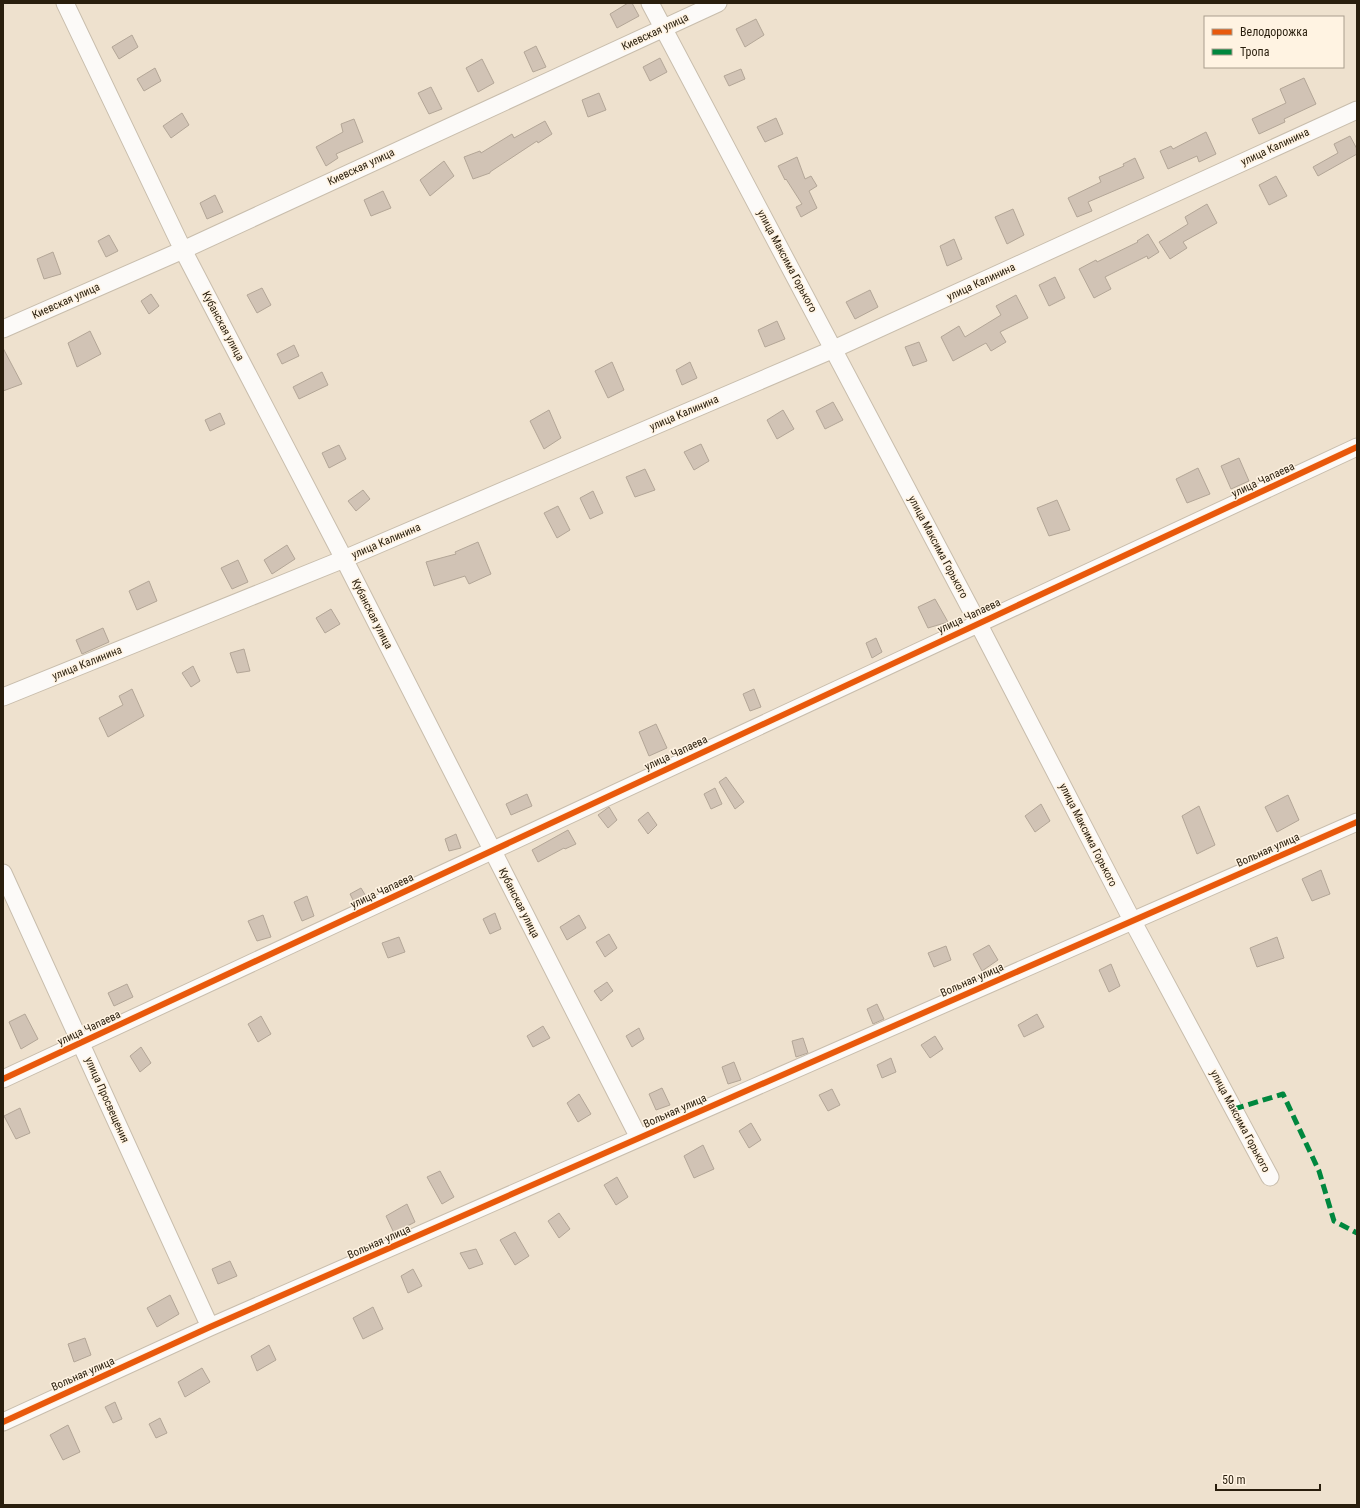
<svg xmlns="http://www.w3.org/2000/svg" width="1360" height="1508" font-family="'Roboto Condensed',sans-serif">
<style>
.building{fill:#d1c3b5;stroke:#b3a697}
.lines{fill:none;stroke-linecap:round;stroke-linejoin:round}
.minor-casing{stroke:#c8bdac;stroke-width:19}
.minor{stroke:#fcfaf8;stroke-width:17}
.quiet{stroke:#00873e;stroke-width:5;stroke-dasharray:10 5;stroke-linecap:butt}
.cycleway-casing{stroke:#fff3e2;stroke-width:8}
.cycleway{stroke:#e8590c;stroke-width:6}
.labels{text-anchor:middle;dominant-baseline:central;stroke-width:3;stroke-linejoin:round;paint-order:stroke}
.street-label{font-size:11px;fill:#291e0d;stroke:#fff3e2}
</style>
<rect width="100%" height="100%" fill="#eee1ce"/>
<path class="building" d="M628 3H632L639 16 617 28 610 14Z
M756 19 764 35 745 47 736 29Z
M132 35 138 47 119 59 112 47Z
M536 46 546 67 533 72 524 52Z
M660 58 667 72 650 81 643 67Z
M482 59 494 83 478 92 466 68Z
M155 68 161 81 144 91 137 79Z
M741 69 745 79 729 86 724 76Z
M1304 78 1316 104 1284 119 1285 122 1259 134 1252 119 1286 103 1280 89Z
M431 87 442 109 429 114 418 93Z
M599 93 606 110 588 117 582 100Z
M182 113 189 125 171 138 163 126Z
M776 118 783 134 765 142 757 127Z
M354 119 363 142 336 154 338 158 326 166 316 147 343 132 341 124Z
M545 121 552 134 538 143 537 141 490 172V173L473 179 464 157 480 151 481 153 512 134 514 138Z
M1206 132 1216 154 1199 162 1197 156 1168 169 1160 151 1171 146 1173 149Z
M1350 136 1357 149V154L1318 176 1313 167 1338 153 1334 144Z
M797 157 805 179 811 176 817 186 809 191 817 208 801 217 796 207 802 204 786 179 785 180 778 166Z
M1135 158 1144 178 1088 202 1092 211 1077 217 1068 198 1101 182 1099 177 1124 166 1123 164Z
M444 161 454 176 430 196 420 180Z
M1276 176 1287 196 1269 205 1259 185Z
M383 191 391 208 371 216 364 200Z
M215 195 223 212 207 219 200 203Z
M1207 204 1217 223 1183 242 1187 248 1170 259 1159 242 1188 224 1185 217Z
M1013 209 1024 235 1007 244 995 217Z
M1148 234 1159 252 1148 259 1147 256 1105 277 1111 289 1094 298 1079 269 1096 260 1097 262 1138 242 1137 241Z
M109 235 118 251 106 257 98 241Z
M954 239 962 259 947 266 940 246Z
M53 252 61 274 44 279 37 259Z
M1055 277 1065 298 1049 306 1039 285Z
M262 288 271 305 257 313 247 295Z
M870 290 878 307 855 319 846 302Z
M151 294 159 306 149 314 141 301Z
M1016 295 1028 318 1000 332 1006 342 991 351 986 343 953 361 941 337 959 326 965 337 1001 315 996 306Z
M777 321 785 339 765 347 758 330Z
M90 331 101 354 77 367 68 343Z
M919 342 927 361 913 366 905 347Z
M294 345 299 356 282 364 277 354Z
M3 348 22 384 3 391Z
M612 362 624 390 608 398 595 371Z
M690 362 697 378 682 385 676 370Z
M322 372 328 385 299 399 293 387Z
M833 402 843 420 825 429 816 411Z
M549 410 561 438 544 449 530 421Z
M783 410 794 429 777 439 767 420Z
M220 413 225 424 210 431 205 420Z
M701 444 709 461 694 470 684 452Z
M339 445 346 459 329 468 322 453Z
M1239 458 1249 481 1231 489 1221 466Z
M1198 468 1210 494 1187 503 1176 479Z
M645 469 655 490 635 497 626 477Z
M363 490 370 499 356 511 348 501Z
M593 491 603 513 590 519 580 498Z
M1057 500 1070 530 1049 536 1037 508Z
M558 506 570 530 557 538 544 513Z
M478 542 491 574 469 584 465 576 434 586 426 562 456 554 455 552Z
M287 545 295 559 272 574 264 560Z
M238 560 248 582 232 589 221 568Z
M149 581 157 601 137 610 129 591Z
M935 599 948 622 928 628 918 607Z
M331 609 340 624 325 633 316 618Z
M103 628 109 642 82 654 76 640Z
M876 638 882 652 872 658 866 643Z
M244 649 250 671 237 673 230 653Z
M193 666 200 681 191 687 182 673Z
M132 689 144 716 108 737 99 718 123 705 119 696Z
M754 689 761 707 750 711 743 694Z
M656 724 667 748 649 756 639 732Z
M726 777 744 802 735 809 719 782Z
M715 788 722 804 711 809 704 794Z
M527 794 532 806 511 815 506 804Z
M1288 795 1299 820 1277 832 1265 807Z
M1041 804 1050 821 1035 832 1025 816Z
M1199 806 1215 845 1197 854 1182 816Z
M609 807 617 820 608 828 598 815Z
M648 812 657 825 648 834 638 820Z
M568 830 576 844 565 849 564 848 538 862 532 850Z
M456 834 461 848 449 851 445 839Z
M1321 870 1330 894 1312 901 1302 879Z
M361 888 367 898 355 904 350 894Z
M307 896 314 916 302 921 294 902Z
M495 913 501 929 490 934 483 919Z
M263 915 271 937 257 941 248 921Z
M579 915 586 928 567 940 560 927Z
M609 934 617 948 605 957 596 942Z
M399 937 405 952 388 958 382 943Z
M1277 937 1284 958 1257 967 1250 948Z
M989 945 998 960 982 971 973 954Z
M946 946 951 960 934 967 928 953Z
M1111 964 1120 986 1109 992 1099 970Z
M607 982 613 991 601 1001 594 991Z
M127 984 133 997 114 1006 108 993Z
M877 1004 884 1019 873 1024 867 1009Z
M25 1014 38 1039 21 1049 9 1022Z
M1037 1014 1044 1027 1024 1037 1018 1025Z
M261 1016 271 1034 258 1042 248 1024Z
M543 1026 550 1038 533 1047 527 1036Z
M639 1028 644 1039 632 1047 626 1036Z
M935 1036 943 1049 930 1058 921 1045Z
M803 1038 808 1053 796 1057 792 1041Z
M141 1047 151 1063 140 1072 130 1056Z
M891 1058 896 1072 882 1078 877 1065Z
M734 1062 741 1080 728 1084 722 1067Z
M662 1088 670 1105 656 1110 649 1094Z
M832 1089 840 1105 828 1111 819 1095Z
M579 1094 591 1114 578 1122 567 1103Z
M20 1108 30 1133 16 1139 4 1116Z
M751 1123 761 1140 749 1148 739 1131Z
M703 1145 714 1169 694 1178 684 1156Z
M440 1171 454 1197 442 1204 427 1177Z
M617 1177 628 1197 616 1205 604 1185Z
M407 1204 415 1222 394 1233 386 1216Z
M559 1213 570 1229 559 1238 548 1221Z
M515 1232 529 1256 515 1265 500 1240Z
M476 1249 483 1264 469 1269 460 1253Z
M230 1261 237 1276 218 1284 212 1269Z
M413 1269 422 1286 408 1293 401 1276Z
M170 1295 179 1314 157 1327 147 1308Z
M373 1307 383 1329 363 1339 353 1318Z
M85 1338 91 1355 74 1362 68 1344Z
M269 1345 276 1360 257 1371 251 1356Z
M202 1368 210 1382 185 1397 178 1382Z
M115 1402 122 1419 113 1423 105 1407Z
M160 1418 167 1433 156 1438 149 1424Z
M68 1425 80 1452 63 1460 50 1435Z"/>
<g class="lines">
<g class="minor-casing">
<path id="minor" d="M65 3 183 250 344 559 639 1138
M650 3 978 623 1132 920 1270 1177
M3 329 183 250 718 3
M3 697 344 559 834 349 1357 110
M3 873 210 1327
M3 1079 1357 447
M3 1422 210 1327 1357 822"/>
</g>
<use href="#minor" class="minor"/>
<path class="quiet" d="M1234 1109 1283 1094 1319 1171 1334 1221 1357 1233"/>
<g class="cycleway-casing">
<path id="cycleway" d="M3 1079 1357 447
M3 1422 210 1327 1357 822"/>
</g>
<use href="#cycleway" class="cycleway"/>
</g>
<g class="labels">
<g class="street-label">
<text transform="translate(655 32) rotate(-25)">Киевская улица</text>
<text transform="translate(1275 147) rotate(-25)">улица Калинина</text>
<text transform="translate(361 167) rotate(-25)">Киевская улица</text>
<text transform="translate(787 261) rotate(62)">улица Максима Горького</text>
<text transform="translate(981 282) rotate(-25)">улица Калинина</text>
<text transform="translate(66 301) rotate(-24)">Киевская улица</text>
<text transform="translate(223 326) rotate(62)">Кубанская улица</text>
<text transform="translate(684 413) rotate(-23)">улица Калинина</text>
<text transform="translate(1263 480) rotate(-25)">улица Чапаева</text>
<text transform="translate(386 541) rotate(-23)">улица Калинина</text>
<text transform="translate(938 547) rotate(62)">улица Максима Горького</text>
<text transform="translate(372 614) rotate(63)">Кубанская улица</text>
<text transform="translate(969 616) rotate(-25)">улица Чапаева</text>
<text transform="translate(87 663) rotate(-22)">улица Калинина</text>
<text transform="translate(676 753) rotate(-25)">улица Чапаева</text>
<text transform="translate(1088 835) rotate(63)">улица Максима Горького</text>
<text transform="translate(1268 850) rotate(-24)">Вольная улица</text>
<text transform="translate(382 891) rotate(-25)">улица Чапаева</text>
<text transform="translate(519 903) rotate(63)">Кубанская улица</text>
<text transform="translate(972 980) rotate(-24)">Вольная улица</text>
<text transform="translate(89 1028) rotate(-25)">улица Чапаева</text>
<text transform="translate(107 1100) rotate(66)">улица Просвещения</text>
<text transform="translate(675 1111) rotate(-24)">Вольная улица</text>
<text transform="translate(1240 1121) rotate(62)">улица Максима Горького</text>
<text transform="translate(379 1242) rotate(-24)">Вольная улица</text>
<text transform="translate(83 1374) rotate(-24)">Вольная улица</text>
</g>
</g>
<rect width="1360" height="1508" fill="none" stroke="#291e0d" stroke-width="8"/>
<rect x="1204" y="16" width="140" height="52" fill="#fff3e2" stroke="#a99e8d"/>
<rect x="1212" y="29" width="20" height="6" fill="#e8590c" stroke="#a99e8d"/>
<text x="1240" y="36" font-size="12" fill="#291e0d">Велодорожка</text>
<rect x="1212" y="49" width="20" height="6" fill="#00873e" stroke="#a99e8d"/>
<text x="1240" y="56" font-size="12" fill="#291e0d">Тропа</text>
<path d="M1216 1484v6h104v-6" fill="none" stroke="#291e0d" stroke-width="2"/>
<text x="1222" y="1484" font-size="12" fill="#291e0d" stroke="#fff3e2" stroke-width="3" paint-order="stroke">50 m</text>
</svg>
